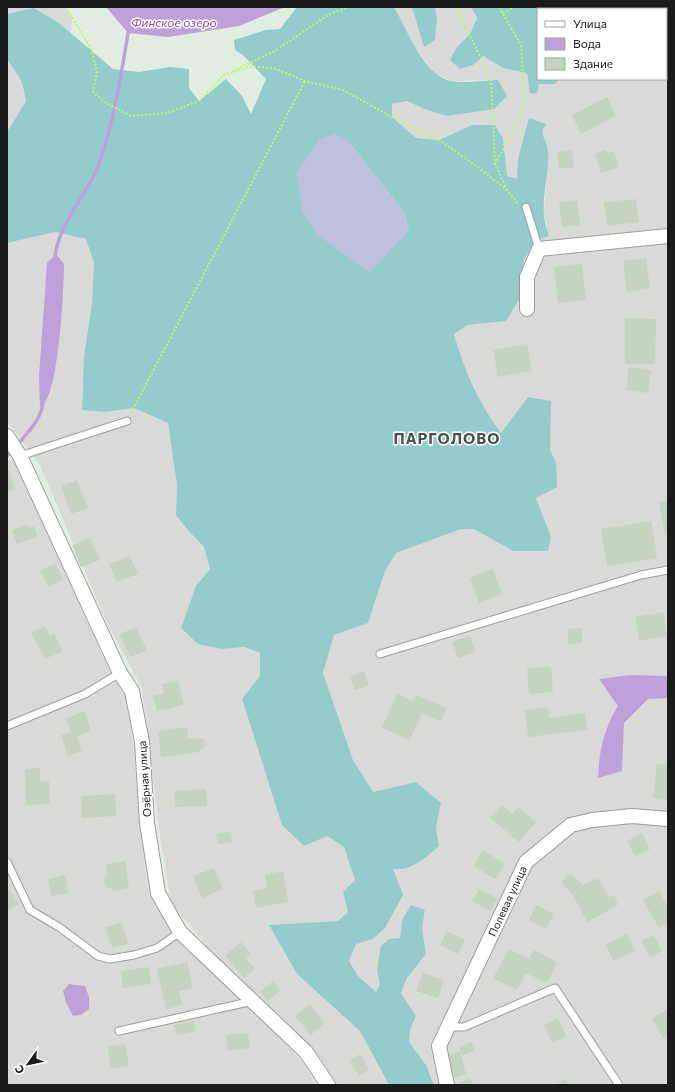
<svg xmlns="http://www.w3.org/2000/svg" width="675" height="1092" font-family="Commissioner,sans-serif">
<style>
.residential{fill:#d9d9d8}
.forest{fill:#94cbcd;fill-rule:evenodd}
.wetland{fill:#bdc1db}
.water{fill:#c0a0db}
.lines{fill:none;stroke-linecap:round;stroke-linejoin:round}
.stream{stroke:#c0a0db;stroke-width:3.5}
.building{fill:#c5d3c1}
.service-casing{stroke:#9c9c9c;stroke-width:9}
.minor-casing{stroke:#9c9c9c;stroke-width:16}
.path{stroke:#bafa64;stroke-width:2;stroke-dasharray:2 2;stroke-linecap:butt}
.service{stroke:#fff;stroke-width:7}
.minor{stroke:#fff;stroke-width:14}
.labels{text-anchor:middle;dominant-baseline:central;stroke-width:3;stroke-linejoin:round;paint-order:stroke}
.street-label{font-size:11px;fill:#1b1b1b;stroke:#fff}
.water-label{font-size:12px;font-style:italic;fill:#9948aa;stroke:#fff}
.district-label{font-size:15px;font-weight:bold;letter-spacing:1px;fill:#4e4e4e;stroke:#fff}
</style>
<rect width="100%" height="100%" fill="#e0ede0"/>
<path class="residential" d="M7 7H66L72 17 71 33 59 23 34 8 7 14Z
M394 7H412L425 47 437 18 435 7H471L477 18 470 34 457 47 473 65 483 56 503 68 527 73 530 92 537 93 539 84H555L560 79H666V14H668V1085H434L426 1065 409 1042 410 1030 416 1016 401 993 407 978 426 954 422 928 425 910 402 920 400 939H389L377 970 380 984 376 992 358 976 349 961 356 944 373 939 393 869 439 846 436 828 441 803 416 782 373 792 353 760 323 673 334 635 368 623 385 571 396 553 461 529H474L513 551 551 537 536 498 556 463 550 450 551 401 528 397 501 433 483 408 465 371 454 333 467 325 506 321 522 282 524 259 537 240 549 236 544 214 548 165V147L543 140V127L545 124 529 118 518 158 517 180 507 176 503 139 472 125 439 140 416 138 392 117V104L407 101 424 109 447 116 494 109 498 80 451 81 435 73 413 45Z
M7 59 22 82 26 101 7 132Z
M55 232 86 239 94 263 92 303 84 356 82 409 105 412 134 408 168 423 177 485 176 514 187 529 204 547 210 569 196 586 222 649 244 647 260 653V676L242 700 267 777 327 836 344 847 356 880 343 892 348 912 338 921 269 925 297 974 360 1031 389 1085H338L315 1051 212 952 171 902 159 829 142 688 106 621 40 465 7 421V243Z
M13 459 105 659 125 689 134 750 139 823 148 889 170 928 184 947 270 1027 304 1064 316 1085H7V461Z"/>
<path class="forest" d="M297 7H394C407 29 423 75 451 81 462 84 486 80 498 80L507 96 494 109 447 116 424 109 407 101 392 104V117L416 138 439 140 472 125H495L503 139 507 176 517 179 518 158 529 118 546 124C538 135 547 140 548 150 550 171 542 193 544 215 544 222 547 229 549 236L537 240 524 259 522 282V295L506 321 467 325 454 334C466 374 476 398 501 433L528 397 551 401 550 450 556 462 557 487 536 498 551 537 548 551H513L474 529H461L396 553 385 571 368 623 334 635 323 673 353 760 373 792 416 782 441 803 436 828 439 846C425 858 412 871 393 869L403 895 385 928 373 939 356 944 349 961 358 976 376 992 380 984 377 970 381 946 389 939 400 938 402 920 411 905 425 910 422 928 426 954 407 978 401 993 416 1016 410 1030 409 1042 426 1065 434 1085H389L360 1031 297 974 269 925 338 921 348 912 343 892 355 880 344 847 327 836 304 846 282 825 242 699 260 676V653L244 647 222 649 198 644 181 628 196 586 210 569 204 547 187 529 176 515 177 485 168 423 134 408 105 412 82 410 84 356 92 303 94 263 86 239 55 232 7 243V132L26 101 22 82 7 59V14L34 8 59 23 113 69 139 72 170 67 189 69V88L199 101 226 79 242 96 251 114 266 79 244 56 235 50 234 40 266 30 280 29ZM348 141 403 211 409 231Z
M412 7H435L437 18 435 40 424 47Z
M471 7H576L577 9H538V79H560L555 84H539L537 94 530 93 527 73 503 68 483 56 473 65 460 69 450 60 457 47 470 34 477 18Z"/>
<path class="wetland" d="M335 133 348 141 403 211 409 231 370 272 317 235 302 210 296 173 319 140Z"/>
<path class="water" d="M106 7H285L239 26 168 37 128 33Z
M56 254 64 264C64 285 59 401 40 407L39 376 47 263Z
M631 675 668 676V698L648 699 624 723 622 771 598 778C599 752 604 728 618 706L599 679Z
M69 984 85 986 89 997V1009L81 1015 73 1016 66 1002 63 991Z"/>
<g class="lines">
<path class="stream" d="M55 258C58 222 89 194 100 161 114 120 121 76 128 33
M19 443C29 431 42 418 43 402
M7 456 10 453"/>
</g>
<path class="building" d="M607 97 616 116 581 134 572 115Z
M572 150 574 167 559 169 557 152Z
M606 150 607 153 614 151 619 167 601 173 595 154Z
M636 199 639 222 607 226 604 202Z
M577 200 580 225 562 227 559 202Z
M646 258 650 288 627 292 623 261Z
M582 264 586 300 558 303 554 267Z
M625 318 656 319 655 364H625Z
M527 344 532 371 498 377 493 350Z
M629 367 651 370 648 393 626 390Z
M9 470 15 490 7 492V471Z
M77 480 88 508 71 514 61 486Z
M668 501V532L665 533 659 502Z
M651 521 657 558 607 566 601 529Z
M27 525 28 528 34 526 37 537 17 544 12 530Z
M90 538 100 560 81 567 72 545Z
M130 556 138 574 117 582 109 564Z
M55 563 63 579 49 587 40 571Z
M493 569 502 594 479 603 470 578Z
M663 612 667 636 639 641 635 617Z
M45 626 50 636 54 634 63 651 45 659 31 633Z
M136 627 147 650 130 657 120 634Z
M582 628V643L568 644V629Z
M470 636 476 652 458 658 452 642Z
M551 667 553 692 529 694 527 668Z
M364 671 369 685 355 690 350 676Z
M178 681 184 705 157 711 153 696 164 694 162 684Z
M397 694 413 701 416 695 447 708 441 721 422 713 410 740 382 728Z
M548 707 549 718 585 713 587 730 528 737 525 710Z
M85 711 91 731 77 736 82 751 68 756 61 735 71 732 66 718Z
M187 727 188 739 199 738 204 739 205 744 204 747 199 752 161 757 158 731Z
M657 764 668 765V794L666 800 653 798Z
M40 768V782L49 781 50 804 26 805 25 769Z
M206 789 207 806 175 807 174 791Z
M115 794 116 816 82 818 81 796Z
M502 805 513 814 518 807 536 822 519 842 490 818Z
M231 832 232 842 218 844 216 834Z
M642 833 650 849 635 856 627 841Z
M483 850 505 864 495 879 474 866Z
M125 861 129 888 114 891 105 885 103 878 108 875 106 864Z
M214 868 223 889 202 898 193 876Z
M283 871 288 902 256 908 253 891 267 888 265 875Z
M570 873 583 885 598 878 609 897 614 895 618 905 587 922 574 897 561 882Z
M65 875 69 893 51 896 48 879Z
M479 889 498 899 490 911 472 901Z
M10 890 19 904 7 912V892Z
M659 891 668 907V923L659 928 643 900Z
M536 905 554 914 546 929 529 920Z
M122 923 128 944 112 948 105 927Z
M447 931 465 940 458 954 440 945Z
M627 934 635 951 613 961 606 944Z
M654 935 662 951 650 957 641 941Z
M241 942 251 954 246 958 255 969 244 978 225 955Z
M509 949 529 959 534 950 557 962 547 983 526 973 517 990 493 978Z
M187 962 193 988 179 991 182 1005 166 1009 157 969Z
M149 967 151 984 123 988 121 971Z
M423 973 444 980 438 998 416 991Z
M273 981 280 990 268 1001 260 992Z
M310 1004 325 1023 311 1035 295 1016Z
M668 1009V1035L663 1038 652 1018Z
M558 1018 566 1036 552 1043 544 1025Z
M194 1021 196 1031 176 1035 174 1025Z
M248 1033 250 1048 228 1051 226 1035Z
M471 1042 475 1050 463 1055 459 1047Z
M125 1044 129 1066 111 1069 108 1047Z
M460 1051 466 1074 451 1078 445 1055Z
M360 1054 369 1070 359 1076 350 1061Z
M469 1078 473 1085H455Z
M565 1079 569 1085H555Z"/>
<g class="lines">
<g class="service-casing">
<path id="service" d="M526 207 539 249
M20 456 127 421
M380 654 641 575 668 570
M7 726 85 694 120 673
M7 862 30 910 59 927 98 956 110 959 134 955 157 948 180 932
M448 1027H464L555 988 619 1085
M119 1031 253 1001"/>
</g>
<g class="minor-casing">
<path id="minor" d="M527 309V277L539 249 668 236
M7 436 20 456 120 673 132 691 142 742 147 823 158 893 180 932 306 1052 328 1085
M447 1085 439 1046 526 862 571 825 592 820 632 816 668 819"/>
</g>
<path class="path" d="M66 7 91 49 97 71 93 92 106 103 131 116 167 113 199 101 224 75 253 66 276 69 305 81 343 90 392 117 439 140 479 168 508 191 518 204
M456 7 491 79 495 164 507 190
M503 13 514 7
M233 71 275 51 328 15 348 7
M495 164 513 132 525 101 521 45 499 7
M131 413 305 81"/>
<use href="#service" class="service"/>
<use href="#minor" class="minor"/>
</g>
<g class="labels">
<g class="street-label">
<text transform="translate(144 779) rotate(-94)">Озёрная улица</text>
<text transform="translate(507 901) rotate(-65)">Полевая улица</text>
</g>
<g class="water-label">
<text x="174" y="22">Финское озеро</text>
</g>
<g class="district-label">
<text x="447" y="438">ПАРГОЛОВО</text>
</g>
</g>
<rect width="675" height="1092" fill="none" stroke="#1b1b1b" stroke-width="16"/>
<rect x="537" y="8" width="130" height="72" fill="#ffffff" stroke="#a4a4a4"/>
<rect x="545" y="21" width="20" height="6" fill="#ffffff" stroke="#a4a4a4"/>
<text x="573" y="28" font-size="12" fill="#1b1b1b">Улица</text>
<rect x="545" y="38" width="20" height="12" fill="#c0a0db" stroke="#a4a4a4"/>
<text x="573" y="48" font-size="12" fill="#1b1b1b">Вода</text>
<rect x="545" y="58" width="20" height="12" fill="#c5d3c1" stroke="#a4a4a4"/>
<text x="573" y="68" font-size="12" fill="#1b1b1b">Здание</text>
<g transform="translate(28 1064) rotate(237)" stroke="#ffffff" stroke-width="3" paint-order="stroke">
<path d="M0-3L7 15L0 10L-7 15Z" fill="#1b1b1b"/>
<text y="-6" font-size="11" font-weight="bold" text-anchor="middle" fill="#1b1b1b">С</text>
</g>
</svg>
